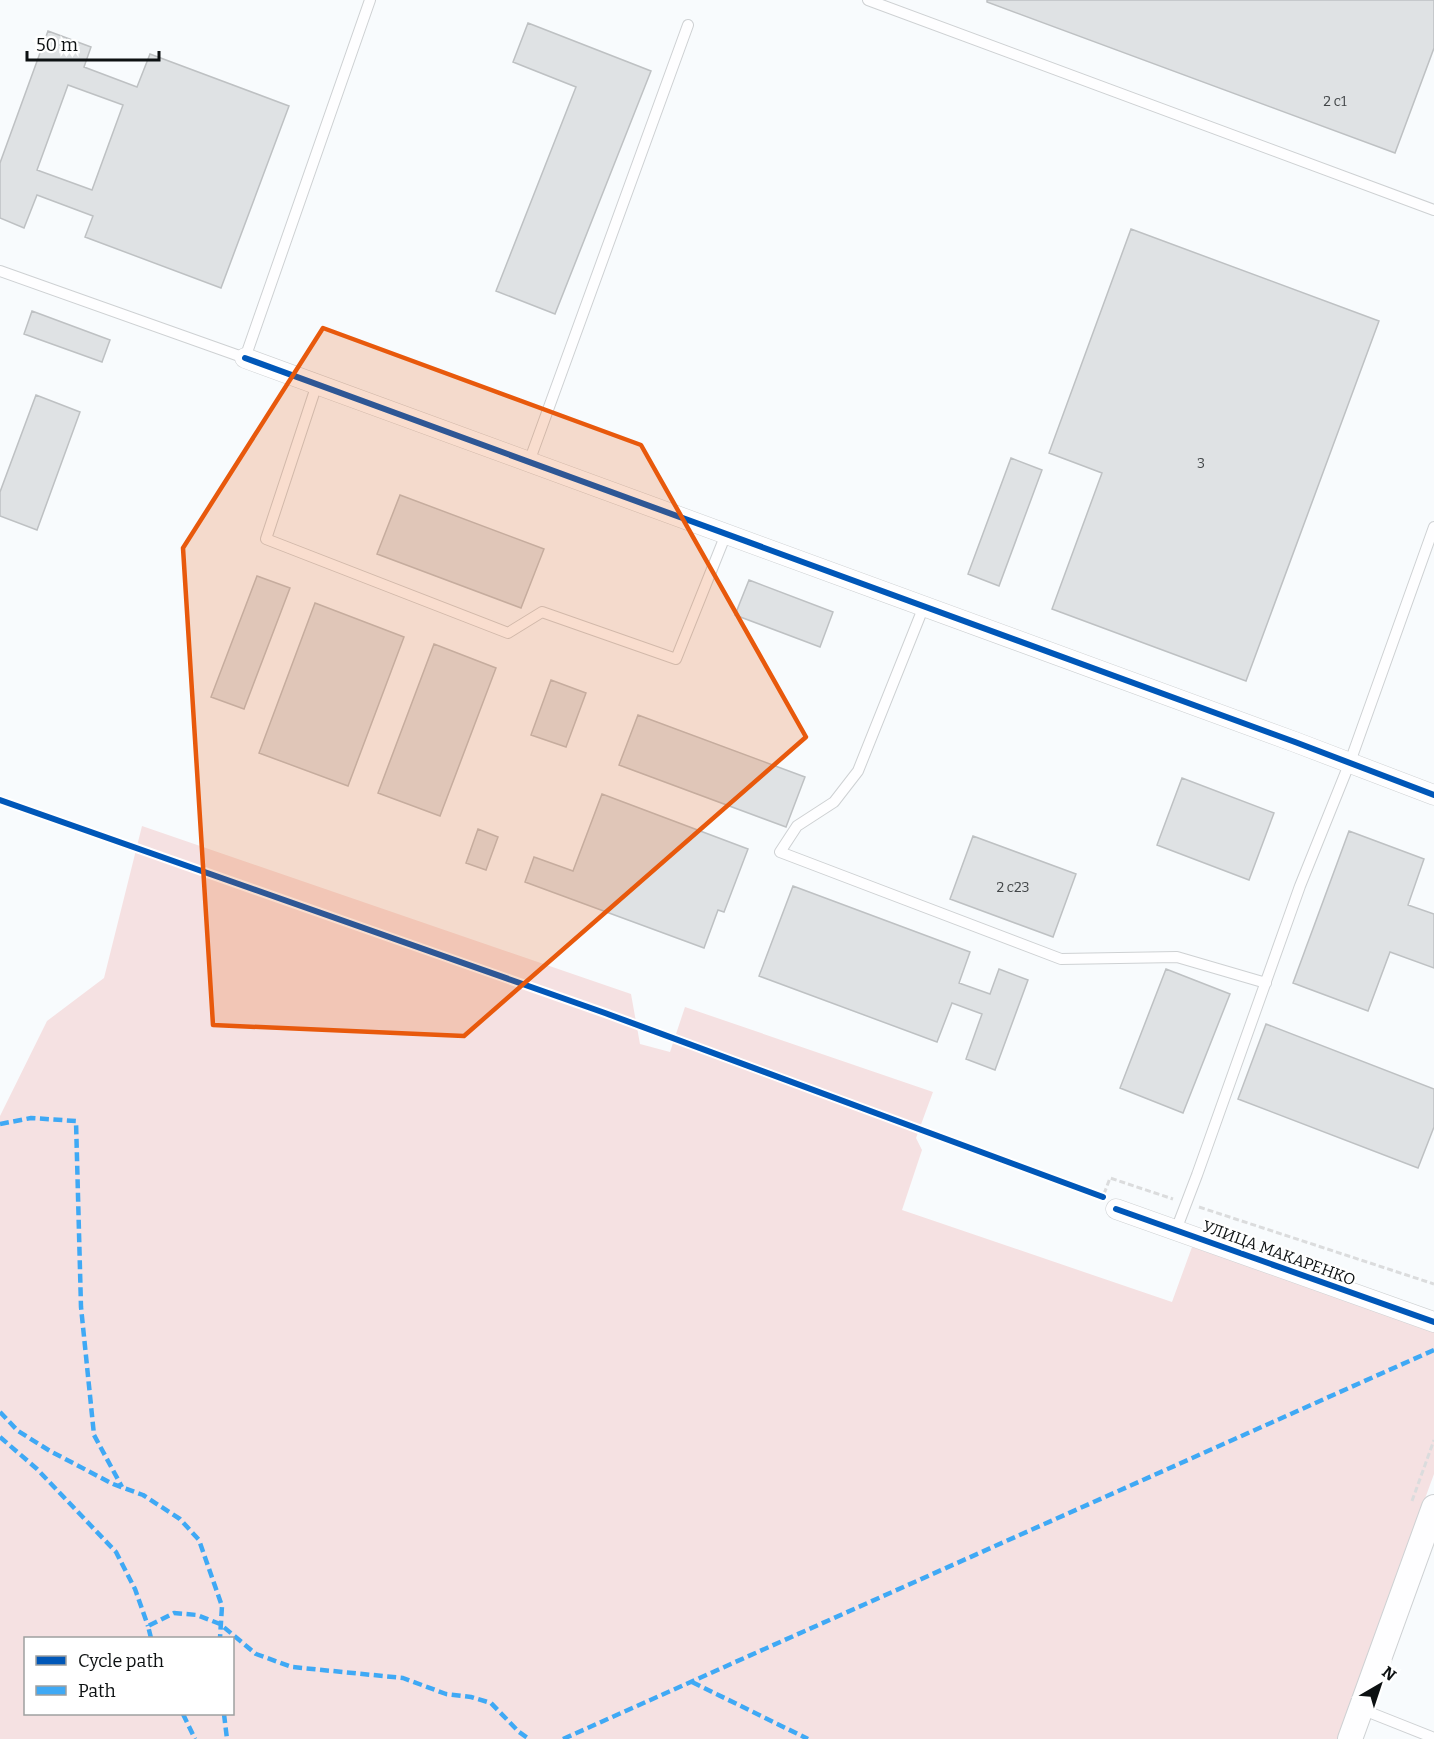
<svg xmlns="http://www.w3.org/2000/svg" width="1434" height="1739" font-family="Bitter,serif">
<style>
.green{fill:#f5e1e2;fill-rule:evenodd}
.building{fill:#dfe2e4;stroke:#bec1c3;stroke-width:1.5;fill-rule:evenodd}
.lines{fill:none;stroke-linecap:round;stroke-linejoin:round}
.service-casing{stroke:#ced1d3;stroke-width:12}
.minor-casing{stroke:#ced1d3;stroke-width:21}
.tertiary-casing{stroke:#ced1d3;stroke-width:26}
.path{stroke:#dbdcdd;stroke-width:3;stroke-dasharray:6 3;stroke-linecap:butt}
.service{stroke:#fefeff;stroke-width:10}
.minor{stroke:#fefeff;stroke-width:20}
.tertiary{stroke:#fefeff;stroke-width:24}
.quiet{stroke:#3fa9f5;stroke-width:4.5;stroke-dasharray:9 4.5;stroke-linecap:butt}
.cycleway-casing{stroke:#fff;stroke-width:10}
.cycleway{stroke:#0057b8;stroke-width:6}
.marked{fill:#e8590c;fill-opacity:0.2;stroke:#e8590c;stroke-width:4.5;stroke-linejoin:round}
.labels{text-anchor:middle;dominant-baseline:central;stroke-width:4.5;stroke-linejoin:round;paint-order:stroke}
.number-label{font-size:14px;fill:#424648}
.street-label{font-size:16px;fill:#0d1112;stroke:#fff}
</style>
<rect width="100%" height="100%" fill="#f8fbfd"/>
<path class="green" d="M142 826 631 994 640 1044 670 1052 685 1007 933 1092 916 1138 922 1150 902 1210 1172 1302 1192 1247 1434 1328V1474L1337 1739H0V1116L47 1021 104 978ZM26 1638H232V1714H26Z"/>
<path class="building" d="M987 0H1434V48L1395 153 987 2Z
M528 23 651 71 555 314 496 291 576 87 513 62Z
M48 31 91 47 84 67 137 87 150 54 289 106 221 288 85 237 93 216 37 195 24 228 0 218V163ZM68 85 123 105 92 190 37 170Z
M1131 229 1379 321 1246 681 1052 609 1102 473 1049 453Z
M32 311 110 340 102 362 24 334Z
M36 395 80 412 37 530 0 516V492Z
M1011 458 1042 470 999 586 968 574Z
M400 495 544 549 521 608 377 554Z
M257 576 290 588 244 709 211 697Z
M749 580 833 612 820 647 735 615Z
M315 603 404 637 348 786 259 753Z
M434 644 496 668 440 816 378 793Z
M551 680 586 693 566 747 531 735Z
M638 715 805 777 786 827 619 765Z
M1182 778 1274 813 1249 880 1157 845Z
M602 794 748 849 724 912 718 910 704 948 525 882 534 857 573 871Z
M478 829 498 837 486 870 466 863Z
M1349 831 1424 859 1408 905 1434 914V968L1390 952 1368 1011 1293 983Z
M973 836 1076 874 1053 937 950 899Z
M793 886 970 952 959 983 990 994 999 969 1028 980 995 1070 966 1059 982 1014 952 1003 937 1042 759 976Z
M1166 969 1230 994 1183 1113 1120 1088Z
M1266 1024 1434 1089V1127L1418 1168 1238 1099Z"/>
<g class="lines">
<g class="service-casing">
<path id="service" d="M868 0 1434 210
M0 271 245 358 370 0
M317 384 266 539 508 633 542 612 676 659 726 534
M529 462 688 25
M924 606 858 771 834 802 797 826 780 852 1061 959 1177 957 1266 983
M1176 1230 1197 1175 1300 886 1350 762 1434 527
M1361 1709 1434 1738"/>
</g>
<g class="minor-casing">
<path id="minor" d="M245 358 1295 742 1434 795
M1116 1209 1434 1322"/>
</g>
<g class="tertiary-casing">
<path id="tertiary" d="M1350 1739 1434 1507"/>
</g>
<path class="path" d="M1104 1194 1110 1178 1173 1199
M1199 1207 1434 1284
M1412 1501 1434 1440"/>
<use href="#service" class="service"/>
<use href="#minor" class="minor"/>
<use href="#tertiary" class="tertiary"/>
<path class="quiet" d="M0 1124 31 1118 76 1121 81 1307 94 1435 122 1487
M0 1412 18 1431 50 1451 113 1484 143 1495 180 1519 199 1540 222 1606 220 1638
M0 1437 37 1469 116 1552 135 1589 148 1626
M151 1638 148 1626 174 1613 197 1615 220 1624 256 1654 292 1667 403 1678 446 1694 471 1697 491 1703 519 1732 529 1739
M692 1682 808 1739
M183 1714 195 1739
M224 1714 227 1739
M563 1739 1434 1350"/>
<g class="cycleway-casing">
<path id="cycleway" d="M245 358 1295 742 1434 795
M0 800 605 1013 1103 1197
M1116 1209 1434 1322"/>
</g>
<use href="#cycleway" class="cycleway"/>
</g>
<path class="marked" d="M323 328 641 445 806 737 464 1036 213 1025 183 548Z"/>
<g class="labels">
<g class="number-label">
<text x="1335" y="101">2 с1</text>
<text x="1201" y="463">3</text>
<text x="1013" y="887">2 с23</text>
</g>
<g class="street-label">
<text transform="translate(1279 1253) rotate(20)">УЛИЦА МАКАРЕНКО</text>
</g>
</g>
<rect x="24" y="1637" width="210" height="78" fill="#ffffff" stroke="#9ea0a0" stroke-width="1.5"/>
<rect x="36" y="1656" width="30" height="9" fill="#0057b8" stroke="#9ea0a0" stroke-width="1.5"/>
<text x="78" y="1667" font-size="18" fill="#0d1112">Cycle path</text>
<rect x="36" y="1686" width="30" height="9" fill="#3fa9f5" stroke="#9ea0a0" stroke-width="1.5"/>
<text x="78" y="1697" font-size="18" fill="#0d1112">Path</text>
<g transform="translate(1380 1685) rotate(39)" stroke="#ffffff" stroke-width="4.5" paint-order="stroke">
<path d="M0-4.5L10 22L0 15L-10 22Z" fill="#0d1112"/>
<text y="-9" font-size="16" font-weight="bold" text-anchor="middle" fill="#0d1112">N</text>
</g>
<path d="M27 51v9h132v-9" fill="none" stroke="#0d1112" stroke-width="3"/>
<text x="36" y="51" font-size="18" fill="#0d1112" stroke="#ffffff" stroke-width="4.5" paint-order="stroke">50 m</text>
</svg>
